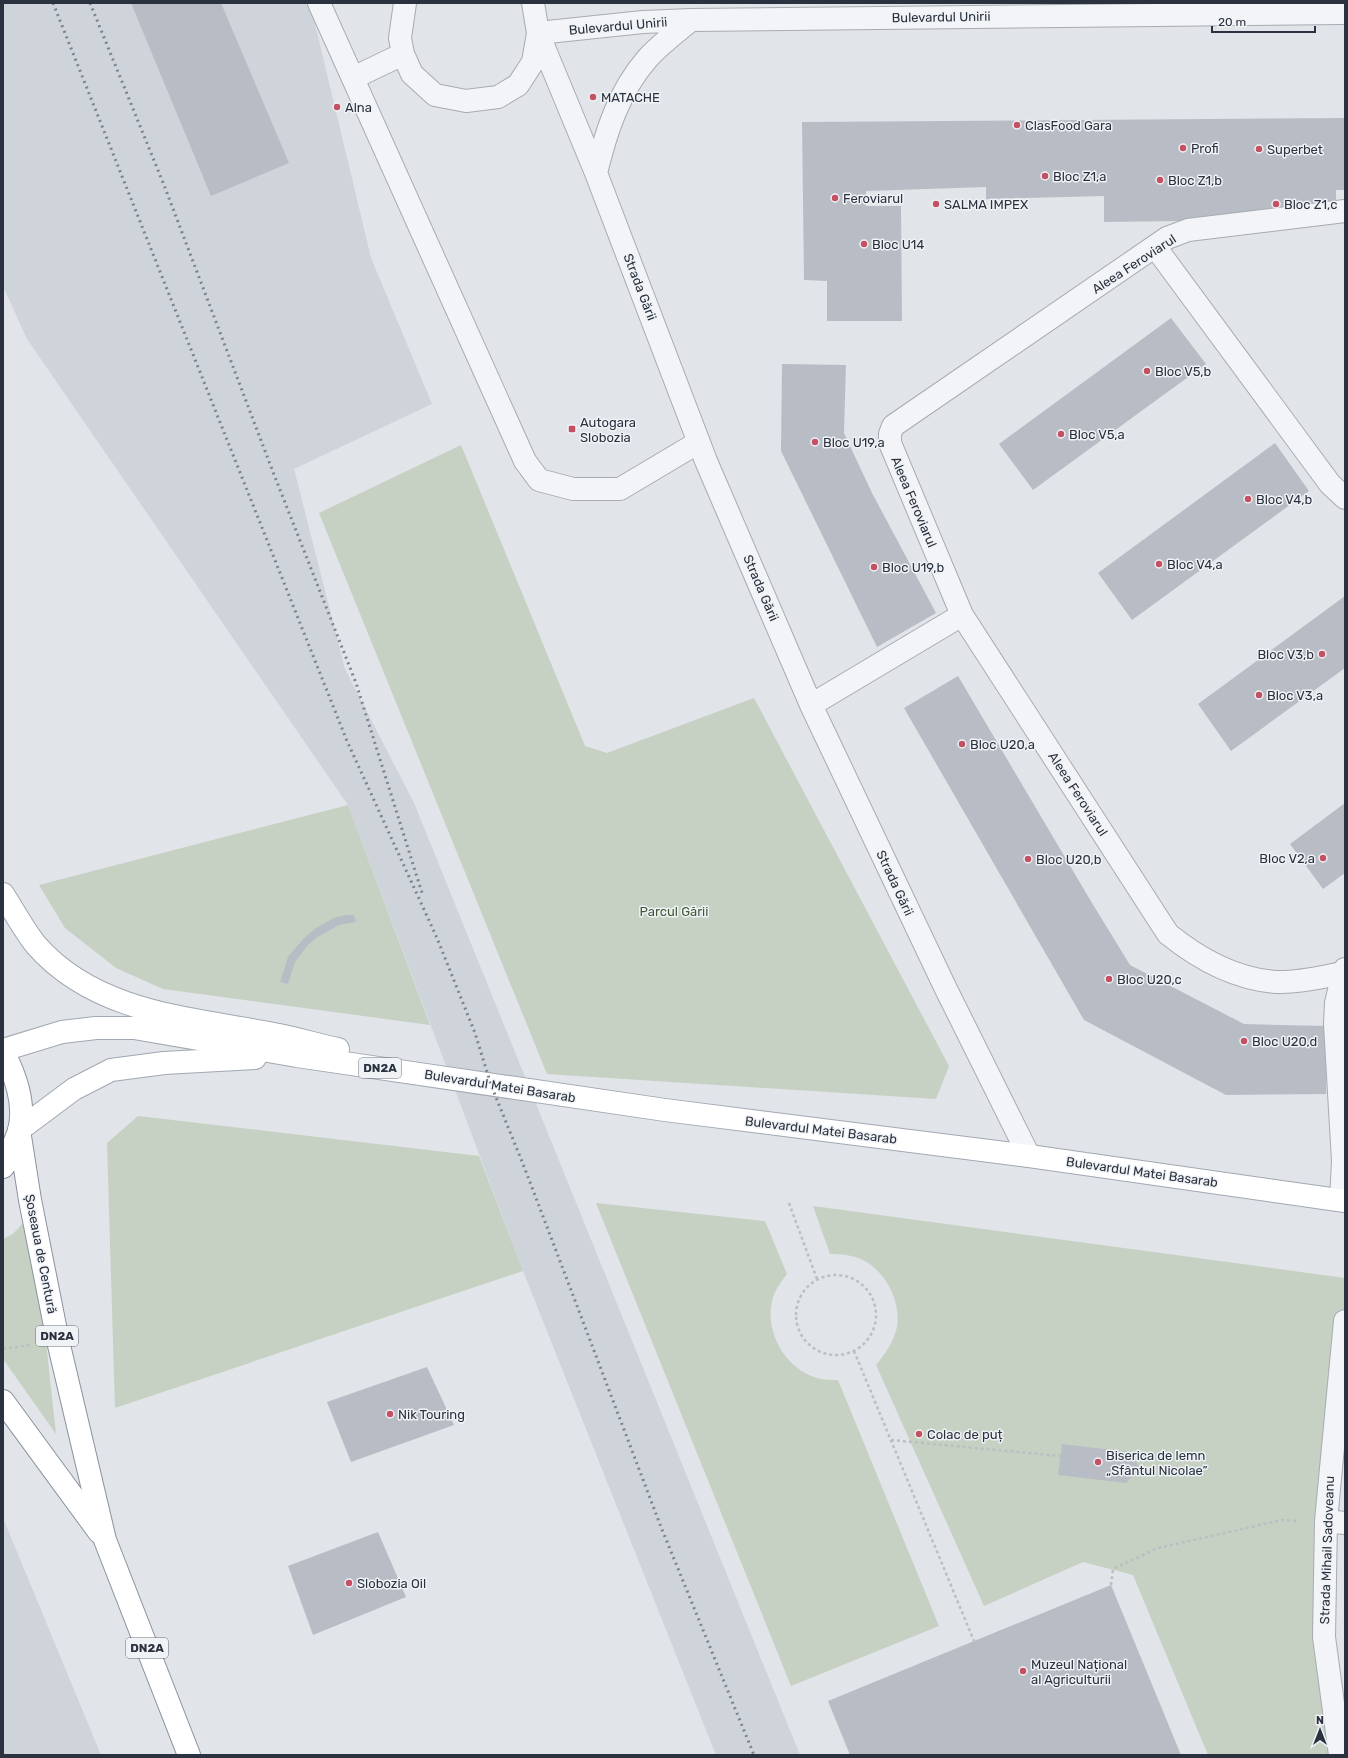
<svg xmlns="http://www.w3.org/2000/svg" width="1348" height="1758" font-family="Rubik,sans-serif">
<style>
.built{fill:#cfd3da}
.green{fill:#c6d1c3}
.building{fill:#b8bdc5}
.lines{fill:none;stroke-linecap:round;stroke-linejoin:round}
.minor-casing{stroke:#a7abb2;stroke-width:24}
.major-casing{stroke:#a1a8b3;stroke-width:24}
.highway-casing{stroke:#89929e;stroke-width:24}
.path{stroke:#bbbec3;stroke-width:2.5;stroke-dasharray:3 3;stroke-linecap:butt}
.minor{stroke:#f3f4f7;stroke-width:22}
.major{stroke:#fff;stroke-width:22}
.highway{stroke:#fff;stroke-width:22}
.rail{stroke:#7b8491;stroke-width:3;stroke-dasharray:2 4;stroke-linecap:butt}
.poi-dot{fill:#c35063;stroke:#f0f3f6;stroke-width:1.5}
.labels{text-anchor:middle;dominant-baseline:central;stroke-width:3;stroke-linejoin:round;paint-order:stroke}
.shield{fill:#f0f3f6;stroke:#666c76;stroke-width:1}
.shield-label{font-size:12px;font-weight:bold;fill:#2b323f}
.street-label{font-size:13px;fill:#2b323f;stroke:#f0f3f6}
.poi-label{font-size:13px;fill:#2b323f;stroke:#f0f3f6;text-anchor:start}
.park-label{font-size:13px;fill:#3f5939;stroke:#f0f3f6}
</style>
<rect width="100%" height="100%" fill="#e1e4e8"/>
<path class="built" d="M3 3H310L371 258 432 404 294 469 345 669 414 803 800 1755H716L523 1271 348 805 27 339 3 286Z
M3 1518 101 1755H3Z"/>
<path class="green" d="M461 445 585 746 607 753 754 698 949 1066 936 1099 547 1074 319 513Z
M348 805 430 1025 163 989 116 968 65 928 39 885Z
M138 1116 479 1156 523 1271 115 1408 107 1143Z
M596 1203 765 1221 787 1274C783 1279 778 1286 775 1292 761 1325 782 1368 817 1378 823 1380 831 1380 838 1380L939 1626 791 1686Z
M813 1206 1345 1278V1321L1326 1521 1340 1755H1208L1133 1575 1083 1562 984 1606 876 1365C885 1354 892 1344 896 1331 903 1305 887 1272 863 1260 853 1255 841 1254 830 1254Z
M32 1213 56 1434 3 1359V1239L13 1234Z"/>
<path class="building" d="M131 3H221L289 163 211 196Z
M1345 118V190H1336V219L1104 222V196L986 199V187L866 191V206H901L902 321H827V281L804 280 802 122Z
M1171 318 1206 364 1033 490 999 444Z
M782 364 846 365 844 433 872 493 936 613 877 647 781 451Z
M1275 443 1309 491 1132 620 1098 573Z
M1345 596V668L1231 751 1198 704Z
M958 676 1092 903 1130 965 1244 1024 1327 1026 1326 1094 1226 1095 1084 1020 904 708Z
M1345 803V873L1323 889 1290 844Z
M345 915H354L356 922 339 925 316 938 308 945 295 962 288 984 280 982 288 957 304 938 316 928 334 918Z
M427 1367 454 1425 351 1462 327 1402Z
M1062 1444 1130 1452 1140 1468 1126 1483 1058 1475Z
M378 1532 406 1597 313 1635 288 1566Z
M1111 1585 1181 1755H850L828 1701Z"/>
<g class="lines">
<g class="minor-casing">
<path id="minor" d="M319 3 525 461 539 480 573 489H620L699 442
M405 3 400 38 403 54 412 74 435 95 466 101 498 97 518 85 533 62 538 33
M533 3 538 33 596 173 706 461 811 705 945 987 1029 1156
M538 33 643 22 691 20 1345 13
M353 78 403 54
M596 173C606 132 619 91 647 59 659 45 677 32 691 20
M1156 248 1330 484 1345 498
M811 705 962 615
M1343 973C1321 977 1298 983 1276 982 1235 979 1199 959 1168 934L962 615 890 443V434L893 426 1167 238 1188 230 1345 211
M1341 1200 1343 1161 1335 1024 1336 1003 1343 973 1345 969
M1326 1521 1345 1523
M1340 1755 1324 1637 1326 1521 1345 1321"/>
</g>
<g class="major-casing">
<path id="major" d="M3 894C14 911 24 930 36 945 97 1015 195 1018 279 1035 299 1039 318 1045 338 1049
M3 1050 62 1032 96 1028H134L297 1056 665 1110 1029 1156 1345 1201
M19 1130 74 1089 111 1070 164 1063 255 1058"/>
</g>
<g class="highway-casing">
<path id="highway" d="M3 1051C15 1075 26 1103 19 1131 15 1142 10 1152 6 1163L3 1167
M19 1130 30 1200 58 1341 105 1540 189 1755
M3 1401 99 1532"/>
</g>
<path class="path" d="M789 1203 817 1279
M796 1315a40 40 0 1 1 80 0a40 40 0 1 1-80 0Z
M3 1349 30 1345
M854 1351 974 1641
M891 1440 1060 1456
M1111 1585 1113 1569 1158 1548 1282 1520 1297 1521"/>
<use href="#minor" class="minor"/>
<use href="#major" class="major"/>
<use href="#highway" class="highway"/>
<path class="rail" d="M53 3 347 741 437 938 475 1033 491 1085 525 1169 661 1527 754 1755
M90 3 164 185 273 472 356 683 423 896"/>
</g>
<g class="poi-dot">
<circle cx="593" cy="97" r="4"/>
<circle cx="337" cy="107" r="4"/>
<circle cx="1017" cy="125" r="4"/>
<circle cx="1183" cy="148" r="4"/>
<circle cx="1259" cy="149" r="4"/>
<circle cx="1045" cy="176" r="4"/>
<circle cx="1160" cy="180" r="4"/>
<circle cx="835" cy="198" r="4"/>
<circle cx="936" cy="204" r="4"/>
<circle cx="1276" cy="204" r="4"/>
<circle cx="864" cy="244" r="4"/>
<circle cx="1147" cy="371" r="4"/>
<rect x="568" y="425" width="8" height="8" rx="2"/>
<circle cx="1061" cy="434" r="4"/>
<circle cx="815" cy="442" r="4"/>
<circle cx="1248" cy="499" r="4"/>
<circle cx="1159" cy="564" r="4"/>
<circle cx="874" cy="567" r="4"/>
<circle cx="1322" cy="654" r="4"/>
<circle cx="1259" cy="695" r="4"/>
<circle cx="962" cy="744" r="4"/>
<circle cx="1323" cy="858" r="4"/>
<circle cx="1028" cy="859" r="4"/>
<circle cx="1109" cy="979" r="4"/>
<circle cx="1244" cy="1041" r="4"/>
<circle cx="390" cy="1414" r="4"/>
<circle cx="919" cy="1434" r="4"/>
<circle cx="1098" cy="1462" r="4"/>
<circle cx="349" cy="1583" r="4"/>
<circle cx="1023" cy="1671" r="4"/>
</g>
<g class="labels">
<g class="shield">
<rect x="359" y="1058" width="42" height="20" rx="3"/>
<rect x="36" y="1326" width="42" height="20" rx="3"/>
<rect x="126" y="1638" width="42" height="20" rx="3"/>
</g>
<g class="shield-label">
<text x="380" y="1068">DN2A</text>
<text x="57" y="1336">DN2A</text>
<text x="147" y="1648">DN2A</text>
</g>
<g class="street-label">
<text transform="translate(941 17) rotate(-1)">Bulevardul Unirii</text>
<text transform="translate(618 26) rotate(-5)">Bulevardul Unirii</text>
<text transform="translate(1134 264) rotate(-33)">Aleea Feroviarul</text>
<text transform="translate(640 287) rotate(69)">Strada Gării</text>
<text transform="translate(914 502) rotate(67)">Aleea Feroviarul</text>
<text transform="translate(761 588) rotate(67)">Strada Gării</text>
<text transform="translate(1078 794) rotate(57)">Aleea Feroviarul</text>
<text transform="translate(895 883) rotate(65)">Strada Gării</text>
<text transform="translate(500 1086) rotate(9)">Bulevardul Matei Basarab</text>
<text transform="translate(821 1130) rotate(7)">Bulevardul Matei Basarab</text>
<text transform="translate(1142 1172) rotate(8)">Bulevardul Matei Basarab</text>
<text transform="translate(41 1254) rotate(79)">Șoseaua de Centură</text>
<text transform="translate(1327 1550) rotate(-88)">Strada Mihail Sadoveanu</text>
</g>
<g class="poi-label">
<text x="601" y="97">MATACHE</text>
<text x="345" y="107">Alna</text>
<text x="1025" y="125">ClasFood Gara</text>
<text x="1191" y="148">Profi</text>
<text x="1267" y="149">Superbet</text>
<text x="1053" y="176">Bloc Z1,a</text>
<text x="1168" y="180">Bloc Z1,b</text>
<text x="843" y="198">Feroviarul</text>
<text x="944" y="204">SALMA IMPEX</text>
<text x="1284" y="204">Bloc Z1,c</text>
<text x="872" y="244">Bloc U14</text>
<text x="1155" y="371">Bloc V5,b</text>
<text x="580" y="422">Autogara<tspan x="580" dy="15">Slobozia</tspan></text>
<text x="1069" y="434">Bloc V5,a</text>
<text x="823" y="442">Bloc U19,a</text>
<text x="1256" y="499">Bloc V4,b</text>
<text x="1167" y="564">Bloc V4,a</text>
<text x="882" y="567">Bloc U19,b</text>
<text x="1314" y="654" text-anchor="end">Bloc V3,b</text>
<text x="1267" y="695">Bloc V3,a</text>
<text x="970" y="744">Bloc U20,a</text>
<text x="1315" y="858" text-anchor="end">Bloc V2,a</text>
<text x="1036" y="859">Bloc U20,b</text>
<text x="1117" y="979">Bloc U20,c</text>
<text x="1252" y="1041">Bloc U20,d</text>
<text x="398" y="1414">Nik Touring</text>
<text x="927" y="1434">Colac de puț</text>
<text x="1106" y="1455">Biserica de lemn<tspan x="1106" dy="15">„Sfântul Nicolae”</tspan></text>
<text x="357" y="1583">Slobozia Oil</text>
<text x="1031" y="1664">Muzeul Național<tspan x="1031" dy="15">al Agriculturii</tspan></text>
</g>
<g class="park-label">
<text x="674" y="911">Parcul Gării</text>
</g>
</g>
<rect width="1348" height="1758" fill="none" stroke="#2b323f" stroke-width="8"/>
<g transform="translate(1320 1730)" stroke="#f0f3f6" stroke-width="3" paint-order="stroke">
<path d="M0-3L7 15L0 10L-7 15Z" fill="#2b323f"/>
<text y="-6" font-size="11" font-weight="bold" text-anchor="middle" fill="#2b323f">N</text>
</g>
<path d="M1212 26v6h103v-6" fill="none" stroke="#2b323f" stroke-width="2"/>
<text x="1218" y="26" font-size="12" fill="#2b323f" stroke="#f0f3f6" stroke-width="3" paint-order="stroke">20 m</text>
</svg>
